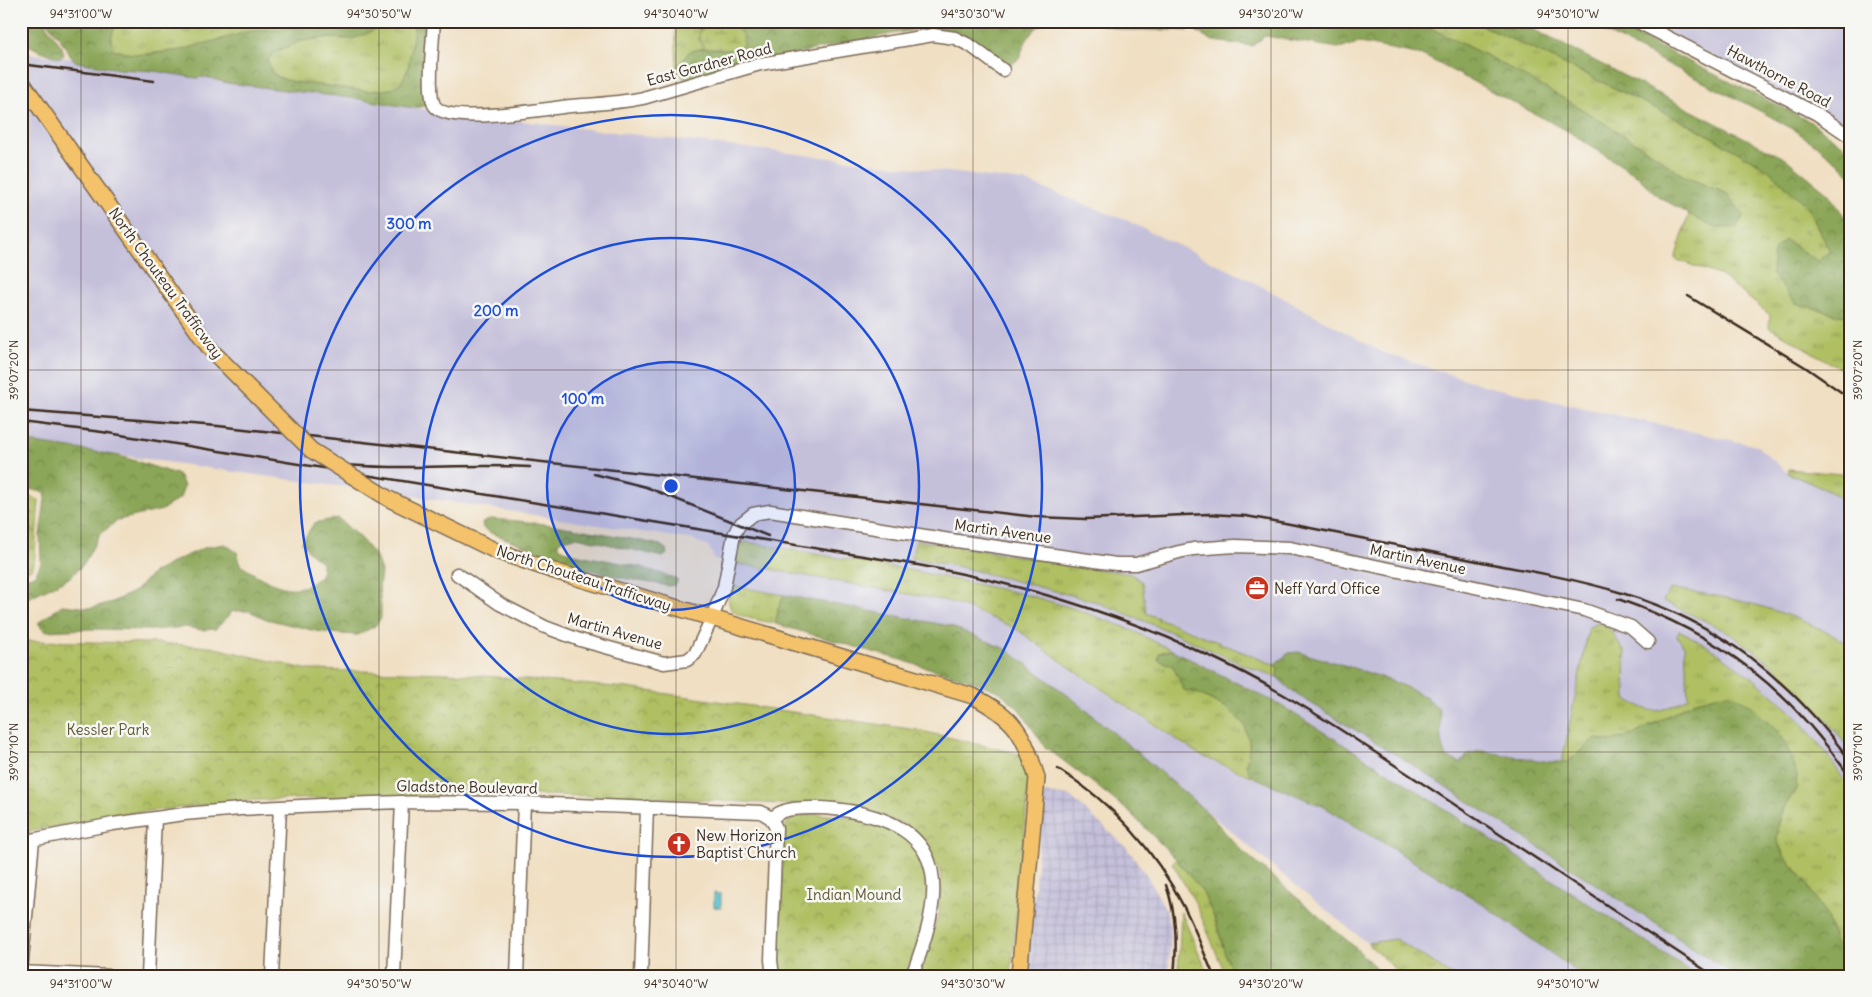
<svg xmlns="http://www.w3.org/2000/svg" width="1872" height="997" font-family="Delius,sans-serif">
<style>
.industrial{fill:url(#industrial-grid)}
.railway{fill:#c5c0da}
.grass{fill:url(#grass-tufts);stroke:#757440}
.forest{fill:url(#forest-crowns);stroke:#63683b}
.wetland{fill:url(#wetland-marsh);stroke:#757440}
.park{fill:url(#park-crowns);stroke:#757440}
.water{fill:url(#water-ripples);stroke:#477575}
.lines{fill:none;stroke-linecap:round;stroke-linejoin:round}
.minor-casing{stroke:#7a6957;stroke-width:15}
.major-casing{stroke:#7a6957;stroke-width:18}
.minor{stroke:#fff;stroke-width:12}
.major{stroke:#f3c26a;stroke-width:15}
.rail{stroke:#3b2a1e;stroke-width:2.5}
.major-bridge-casing{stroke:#7a6957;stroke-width:18;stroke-linecap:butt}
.major-bridge{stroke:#f3c26a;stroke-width:15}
.ticks{fill:none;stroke:#3b2a1e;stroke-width:1;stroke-opacity:0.45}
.ring{fill:none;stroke:#1d4ed8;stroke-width:2.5}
.labels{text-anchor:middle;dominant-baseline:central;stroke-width:5;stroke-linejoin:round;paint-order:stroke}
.street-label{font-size:15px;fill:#3b2a1e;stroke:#f6f6f2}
.poi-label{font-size:15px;fill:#3b2a1e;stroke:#f6f6f2;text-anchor:start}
.park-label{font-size:15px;fill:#5e5732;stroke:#f6f6f2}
.centre{fill:#1d4ed8;stroke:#f6f6f2;stroke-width:2.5}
.ring-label{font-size:15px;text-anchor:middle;font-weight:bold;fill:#1d4ed8;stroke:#f6f6f2;stroke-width:5;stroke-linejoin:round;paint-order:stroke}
.neatline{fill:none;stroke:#3b2a1e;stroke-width:2}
.ticks-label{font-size:12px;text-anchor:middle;fill:#3b2a1e}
</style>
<defs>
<pattern id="industrial-grid" width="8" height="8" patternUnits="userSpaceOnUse" patternTransform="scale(1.25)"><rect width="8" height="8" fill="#c5c0da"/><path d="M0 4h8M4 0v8" fill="none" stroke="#aaa5bb"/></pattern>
<pattern id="grass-tufts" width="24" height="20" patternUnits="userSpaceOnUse" patternTransform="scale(1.25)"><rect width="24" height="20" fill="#afbf62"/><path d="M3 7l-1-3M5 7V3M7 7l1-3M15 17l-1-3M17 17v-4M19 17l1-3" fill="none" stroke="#909b50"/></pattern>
<pattern id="forest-crowns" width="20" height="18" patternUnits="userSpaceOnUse" patternTransform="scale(1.25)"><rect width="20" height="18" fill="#8ba658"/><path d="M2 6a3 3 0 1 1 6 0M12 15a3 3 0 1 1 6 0" fill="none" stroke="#738748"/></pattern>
<pattern id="wetland-marsh" width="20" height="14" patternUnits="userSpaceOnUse" patternTransform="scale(1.25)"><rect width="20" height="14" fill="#afbf62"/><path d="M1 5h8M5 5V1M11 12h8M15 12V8" fill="none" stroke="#909b50"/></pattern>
<pattern id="park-crowns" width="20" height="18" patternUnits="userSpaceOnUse" patternTransform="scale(1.25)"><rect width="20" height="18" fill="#afbf62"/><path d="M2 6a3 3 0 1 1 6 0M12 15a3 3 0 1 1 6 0" fill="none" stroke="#909b50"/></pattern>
<pattern id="water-ripples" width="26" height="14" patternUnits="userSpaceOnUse" patternTransform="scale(1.25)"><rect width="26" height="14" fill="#53c0cc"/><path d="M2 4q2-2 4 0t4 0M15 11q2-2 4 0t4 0" fill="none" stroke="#469ca5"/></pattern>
</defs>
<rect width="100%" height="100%" fill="#f6f6f2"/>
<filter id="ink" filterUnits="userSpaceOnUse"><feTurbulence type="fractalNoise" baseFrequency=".02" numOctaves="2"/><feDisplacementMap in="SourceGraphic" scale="10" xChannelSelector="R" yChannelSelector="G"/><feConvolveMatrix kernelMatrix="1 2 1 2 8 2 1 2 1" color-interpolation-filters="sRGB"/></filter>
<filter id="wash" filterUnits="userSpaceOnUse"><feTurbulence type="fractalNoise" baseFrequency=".0096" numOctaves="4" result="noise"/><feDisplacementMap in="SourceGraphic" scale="20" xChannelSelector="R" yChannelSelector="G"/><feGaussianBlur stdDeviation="1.12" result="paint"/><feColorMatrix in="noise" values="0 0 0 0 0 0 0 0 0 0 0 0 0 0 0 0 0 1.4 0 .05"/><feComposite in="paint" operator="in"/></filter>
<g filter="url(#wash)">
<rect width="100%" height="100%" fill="#f0dfc2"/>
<path class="industrial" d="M1044 793 1070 796 1127 848 1146 874 1167 912 1171 935 1168 976H1026Z"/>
<path class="railway" d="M1646 21H1851V131Z
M21 53 62 57 428 110 1024 181 1128 221 1254 282 1383 353 1490 387 1757 446 1788 473 1835 494 1851 504V976H1698L1402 781 1281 705 1129 629 1076 609 740 541 734 563 947 601 1015 628 1069 668 1200 756 1326 808 1478 901 1583 976H1453L1396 939 1367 943 1301 890 1074 700 1006 649 950 626 729 585 734 564 715 560 709 547 694 540 419 497 249 474 21 441Z"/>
<path class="grass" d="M116 21 128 22 317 21 296 27 252 31 181 50 135 55 112 49 111 38Z
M398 21H416C412 37 412 76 398 86 390 91 376 91 368 91 355 91 342 88 330 86 314 84 296 85 281 78 273 74 270 70 268 61 274 45 312 38 328 38 336 37 344 40 351 39 361 37 367 30 376 28 385 25 391 27 398 21Z
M675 21H689L700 30 699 39 704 48 689 52 677 68Z
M1173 21H1189L1188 31 1169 30Z
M1413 21H1472L1550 57 1696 128 1767 169 1806 205 1830 251 1819 261 1835 314 1851 317V375L1769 327 1770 315 1721 276 1675 259 1689 214 1712 226 1726 193 1685 177 1652 153 1495 60 1418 22Z
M1789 469 1851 475V504L1835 494 1788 473Z
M916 540 1131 574 1142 582 1146 613 1267 662 1275 664 1278 669 1277 677 1244 665 1164 629 1094 601 961 567 911 558Z
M740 541 909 570 1028 595 1076 609 1129 629 1172 650 1159 653 1173 666 1184 690 1199 694 1227 708 1244 724 1250 744 1246 765 1251 776 1201 756 1069 667 1015 628 977 612 947 601 734 563Z
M729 585 784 595 778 609 776 624C766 621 737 618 731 609 727 602 729 593 729 585Z
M1670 589C1732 596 1798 612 1851 646V751C1817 706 1771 656 1721 629 1702 619 1682 611 1663 601Z
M1598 623 1609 628 1625 653 1626 699C1657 717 1657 712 1688 698L1685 648 1677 636 1679 630 1712 649 1753 678 1792 712 1826 752 1851 791V958L1835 943 1827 917 1803 878 1784 856 1777 840 1778 826 1784 808 1796 789 1696 701 1633 735 1611 741 1594 739 1568 762H1562L1589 627Z
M1176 859C1185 869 1197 880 1203 892 1217 919 1222 949 1235 976H1226L1196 904 1172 863Z
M1396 939 1453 976H1399L1391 965 1367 943Z"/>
<path class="forest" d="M21 21H43L62 47 64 55 59 58 36 49 21 41Z
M46 21H116L111 38 112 49 126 53 145 55 181 50 252 31 296 27 317 21H398L395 25 377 28 366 34 352 39 327 38 300 41 272 54 268 61 271 72 279 78 295 82 367 91 391 89 401 83 408 69 414 28 416 21H423L425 24 422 84 426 97 427 104 424 106 414 108 359 99 227 83 206 77 196 78 154 71 118 69 77 62 71 57 63 43Z
M689 21H1047C1030 30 1025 41 1019 59L1011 64 998 60 972 38 947 30 923 28 839 44 685 80 676 69 689 52 704 48 734 50 716 24 700 30Z
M1084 21H1173L1169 30H1126Z
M1189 21 1418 22 1495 60 1572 103 1652 153 1685 177 1726 193 1744 215 1736 228 1712 227 1689 214 1659 197 1636 175 1566 130 1422 55 1360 43 1338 48 1265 36 1252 46 1213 41 1189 27Z
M1472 21H1517L1786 159 1828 193 1851 226V317L1835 314 1795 303 1772 274 1774 250 1785 240 1818 261 1830 251 1806 205 1767 169 1696 128 1550 57Z
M1583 21H1607L1809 121 1851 151V176C1813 135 1762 112 1713 87 1670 65 1626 43 1583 21Z
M21 441 84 450 120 456 179 475 184 486 180 498 162 510 118 520 100 534 83 565 69 578 30 597 21 599V579L35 575 41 563 40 535 46 493 21 487Z
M338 518 361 539 376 557 381 571 379 588 381 606V618L375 626 358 635 340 634 316 631 266 619 249 611H233L216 629 202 630 185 627 152 630 90 629 45 631 38 623 62 605 91 608 112 602 135 591 153 573 175 561 206 547 225 544 238 553 240 565C266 581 296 603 322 574V562L309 552 302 542 314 523Z
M491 519C548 522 605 533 660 545L666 549 667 554 663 557 577 537 562 540 558 542 560 548 574 554 641 567 675 578 678 581 675 585 669 586 622 578 587 569 491 533 483 528 482 523Z
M784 595 950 626 1006 649 1074 700 1156 768 1208 813 1240 849 1356 948 1384 976H1235L1226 958 1216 921 1202 891 1176 859 1128 811 1089 780 1045 747 1019 709 1000 692 970 680 776 624 778 609Z
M1172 650 1280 705 1402 781 1698 976H1583L1478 901 1326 808 1251 776 1246 765 1250 744 1244 724 1227 708 1199 694 1184 690 1173 666 1158 660 1159 653Z
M1298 652C1325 660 1425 685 1438 709 1442 718 1440 729 1441 739 1441 745 1444 751 1446 757L1461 763 1468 754 1481 751 1550 762H1568L1594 739 1611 741 1633 735 1696 701 1727 693 1750 704 1781 735 1792 758 1797 776 1796 789 1784 808 1778 826 1777 840 1784 856 1803 878 1827 917 1835 943 1851 958V976H1736L1402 758 1294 693 1277 677 1278 669 1275 664 1289 653Z"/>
<path class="wetland" d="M716 24 736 26 743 36V45L734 50 704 48 699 39 700 30Z
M21 493 39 500 34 565 30 570 21 572Z"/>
<path class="park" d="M21 641 158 643 211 647 309 670 448 673 627 688 917 730 1024 755 1030 770 1011 976H919L939 913 941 871 907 825 850 808 656 797 468 794 256 800 138 812 21 833Z
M809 814C855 815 925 825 928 884 929 914 916 948 906 976H782L781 974 778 961 784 832C787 817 796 816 809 814Z
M1181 912 1209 976H1178Z"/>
<path class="water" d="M714 893 721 894V908L714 907Z"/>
</g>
<g filter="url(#ink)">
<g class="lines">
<g class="minor-casing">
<path id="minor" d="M434 21C433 39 427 91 434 105 447 127 548 108 571 106 596 104 619 103 643 98L760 64 933 35 955 38 971 46 1003 70
M1636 21 1817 114 1851 137
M457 574 500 604 545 627 580 640 664 663 687 660 695 654 712 618 724 587 734 535 739 525 753 514 770 511 950 540 1116 564H1136L1179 552 1193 549 1235 546 1290 548 1584 610 1631 627 1648 642
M771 818C775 816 780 812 784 811 798 806 834 808 849 811 955 829 942 896 912 976
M21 842 113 824 184 814 240 809 343 804 402 802 524 803 761 812 771 818 776 828 771 960 773 976
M21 971 33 840
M21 972 109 976
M148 976 155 818
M272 976 280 807
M394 976 402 802
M517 976 524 803
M641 976 647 807"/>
</g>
<g class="major-casing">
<path id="major" d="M496 551 554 571 973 696C1016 719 1023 732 1037 778L1019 976"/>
</g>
<use href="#minor" class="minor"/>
<use href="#major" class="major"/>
<path class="rail" d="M21 64 154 81
M1688 296 1805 367 1851 399
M21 411 218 426 1037 517 1085 519 1209 514 1246 516 1285 523C1354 536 1423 550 1492 564 1536 572 1579 580 1622 593 1719 622 1792 681 1851 762
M21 422 102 432 918 565C1022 584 1121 614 1216 659 1293 695 1363 745 1434 791 1527 853 1621 914 1714 976
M337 464C401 471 466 463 530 467
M594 474 646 487 768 536
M1618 599C1719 634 1791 690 1851 779
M1058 769C1113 803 1156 852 1185 909 1196 930 1204 954 1214 976
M1166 885C1177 916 1177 944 1174 976"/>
<g class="major-bridge-casing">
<path id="major-bridge" d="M21 81 211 350 311 450 389 499 496 551"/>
</g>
<use href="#major-bridge" class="major-bridge"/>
</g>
</g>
<path class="ticks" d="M81 21V976M379 21V976M676 21V976M973 21V976M1271 21V976M1568 21V976M21 370H1851M21 752H1851"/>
<circle cx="671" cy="486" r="124" fill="#1d4ed8" fill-opacity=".12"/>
<g class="ring">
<circle cx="671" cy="486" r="124"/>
<circle cx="671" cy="486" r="248"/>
<circle cx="671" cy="486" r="371"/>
</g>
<defs>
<g id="office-disc" transform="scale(1.25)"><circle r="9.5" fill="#c8321e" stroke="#f6f6f2"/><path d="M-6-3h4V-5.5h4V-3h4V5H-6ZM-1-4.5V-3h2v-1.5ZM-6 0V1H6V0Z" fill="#fff"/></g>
<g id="church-disc" transform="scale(1.25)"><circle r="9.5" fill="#c8321e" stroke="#f6f6f2"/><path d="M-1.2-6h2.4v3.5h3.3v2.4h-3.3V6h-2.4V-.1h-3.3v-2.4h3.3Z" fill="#fff"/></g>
</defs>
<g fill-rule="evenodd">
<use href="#office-disc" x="1257" y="588"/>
<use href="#church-disc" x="679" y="844"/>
</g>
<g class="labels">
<g class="street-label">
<text transform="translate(709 64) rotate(-15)">East Gardner Road</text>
<text transform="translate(1779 76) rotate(28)">Hawthorne Road</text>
<text transform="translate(166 283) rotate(54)">North Chouteau Trafficway</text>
<text transform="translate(1003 531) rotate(8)">Martin Avenue</text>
<text transform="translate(1418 559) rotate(12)">Martin Avenue</text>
<text transform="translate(584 578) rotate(18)">North Chouteau Trafficway</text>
<text transform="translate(615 631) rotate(16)">Martin Avenue</text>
<text transform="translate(467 787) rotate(1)">Gladstone Boulevard</text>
</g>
<g class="poi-label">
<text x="1274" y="588">Neff Yard Office</text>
<text x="696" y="835">New Horizon<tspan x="696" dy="17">Baptist Church</tspan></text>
</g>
<g class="park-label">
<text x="108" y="729">Kessler Park</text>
<text x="854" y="894">Indian Mound</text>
</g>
</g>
<circle cx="671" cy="486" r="8" class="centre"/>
<g class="ring-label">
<text x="409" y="229">300 m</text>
<text x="496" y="316">200 m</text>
<text x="583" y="404">100 m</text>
</g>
<rect width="1872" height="997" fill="none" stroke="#f6f6f2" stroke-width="55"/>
<rect x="28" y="28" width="1816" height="942" class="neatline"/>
<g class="ticks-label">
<text x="81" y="18">94°31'00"W</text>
<text x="379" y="18">94°30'50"W</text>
<text x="676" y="18">94°30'40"W</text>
<text x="973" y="18">94°30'30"W</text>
<text x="1271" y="18">94°30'20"W</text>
<text x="1568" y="18">94°30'10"W</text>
<text transform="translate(14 370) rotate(-90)" y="4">39°07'20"N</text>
<text transform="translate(1858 370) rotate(-90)" y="4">39°07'20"N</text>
<text transform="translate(14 752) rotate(-90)" y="4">39°07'10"N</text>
<text transform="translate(1858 752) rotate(-90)" y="4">39°07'10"N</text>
<text x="81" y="988">94°31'00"W</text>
<text x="379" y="988">94°30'50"W</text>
<text x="676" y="988">94°30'40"W</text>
<text x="973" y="988">94°30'30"W</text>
<text x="1271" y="988">94°30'20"W</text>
<text x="1568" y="988">94°30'10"W</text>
</g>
</svg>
